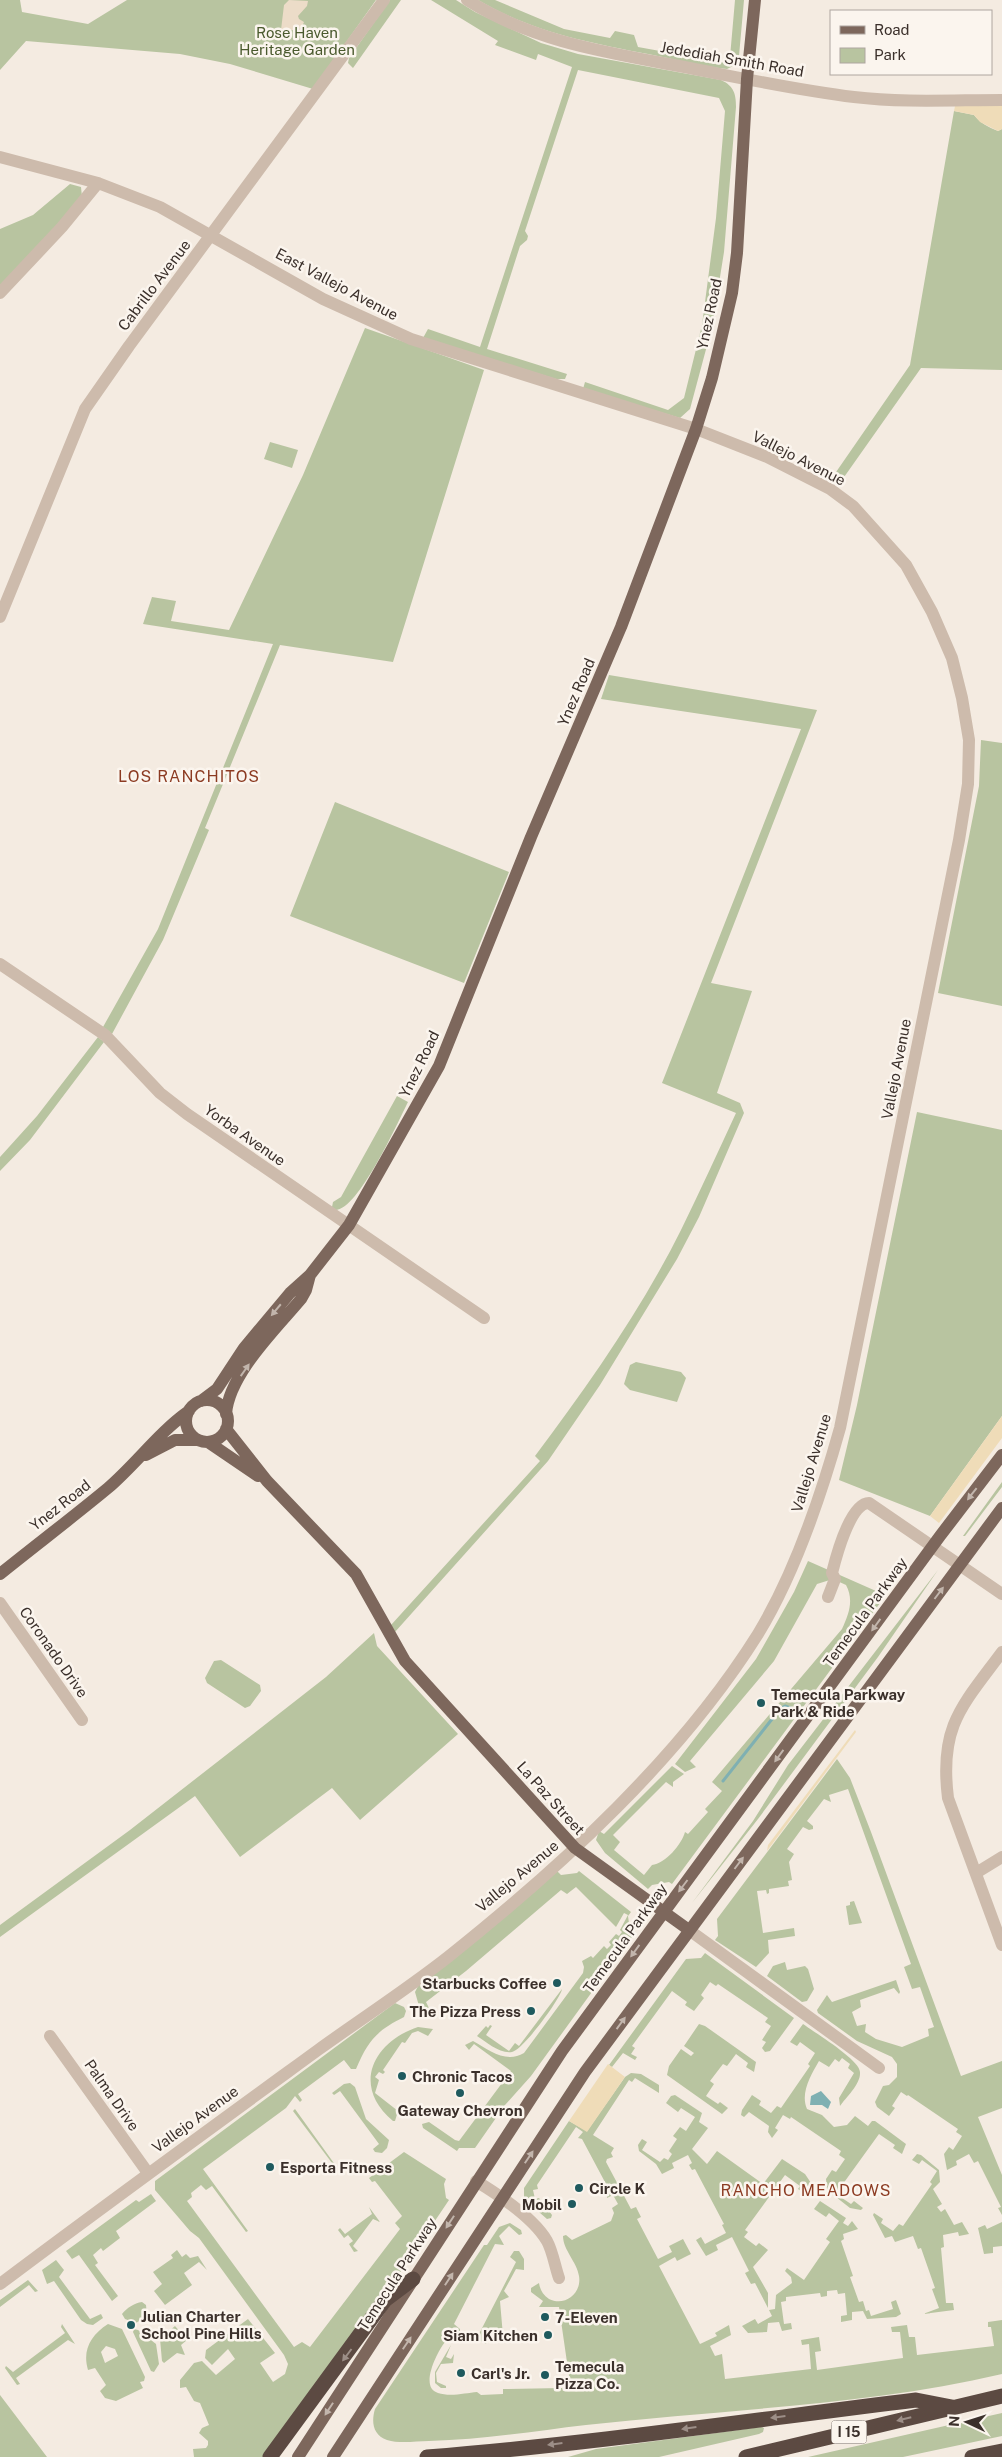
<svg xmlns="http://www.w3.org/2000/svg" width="1002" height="2457" font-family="'Public Sans',sans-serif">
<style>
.green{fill:#b8c4a0;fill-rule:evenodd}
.sand{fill:#efdcb8}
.plaza{fill:#ecdcc8}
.water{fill:#7fb0b2}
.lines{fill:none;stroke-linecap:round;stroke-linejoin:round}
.stream{stroke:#7fb0b2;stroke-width:3}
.minor{stroke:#cdbbac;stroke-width:12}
.major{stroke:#7d675c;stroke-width:12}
.highway{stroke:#5c4a42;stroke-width:15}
.oneway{fill:#c2b5ac}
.oneway2{fill:#9c8e87}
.poi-dot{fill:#1f5a5e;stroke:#fbf5ee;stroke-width:2}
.labels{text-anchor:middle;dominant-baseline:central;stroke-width:5;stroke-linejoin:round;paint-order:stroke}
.shield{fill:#fbf5ee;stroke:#756b66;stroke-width:1}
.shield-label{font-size:14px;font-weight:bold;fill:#3b302b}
.park-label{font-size:15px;fill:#4a5a2e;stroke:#fbf5ee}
.street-label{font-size:15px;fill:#3b302b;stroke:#fbf5ee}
.poi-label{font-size:15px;font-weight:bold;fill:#3b302b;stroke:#fbf5ee;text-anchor:start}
.neighbourhood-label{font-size:16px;letter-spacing:1px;fill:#8c3b22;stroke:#fbf5ee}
</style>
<rect width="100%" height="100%" fill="#f4ebe1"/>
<path class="green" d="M0 0H20L22 12 88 24 127 0H376L313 89 230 64 180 54 26 41 0 70Z
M390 0H401L353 68 348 63 349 58Z
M431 0H456L475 12 541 43 578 54 721 80C734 86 736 94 736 107L724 252 712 327 690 409 680 418 583 389 585 382 668 410 684 398 702 325 716 218 725 111 719 98 578 70 525 231 528 236 527 240 520 246 487 349 567 374 565 379H556L423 338 428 329 480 347 572 67 538 54 536 60 495 45 498 41Z
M478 0H495L564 29 610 38 615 31 634 35 638 47 726 63 730 57 735 0H744L739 56 735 65 727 69C700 66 674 59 648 54 586 42 533 32 478 0Z
M954 111 974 115C980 123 988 127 998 131L1002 129V370L921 368 842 480 834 475 910 365Z
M70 184 81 187 82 197 0 288V229L33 215Z
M365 328 484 370 393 662 280 645 205 828 209 830 163 940 112 1034 103 1027 158 929 273 644 143 624 152 597 176 601 171 621 229 630 303 475Z
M270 442 298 450 292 468 264 459Z
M609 675 817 710 711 983 752 991 717 1093 740 1103 744 1113 699 1217 677 1259 600 1385 548 1461 395 1632 391 1625 540 1461 535 1456C589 1384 641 1310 681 1230 700 1191 718 1152 736 1113L662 1083 801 729 601 699Z
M981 740 1002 743V1006L938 993 979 786Z
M335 802 509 872 464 983 290 916Z
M98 1037 104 1042 30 1140 0 1171V1157L37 1116Z
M397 1096 408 1102C398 1122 358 1211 335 1210L332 1207 333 1202 341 1197Z
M917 1112 1002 1130V1416L930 1516 839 1480 857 1405Z
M636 1362 681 1372 686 1378 677 1402 630 1390 624 1384 630 1365Z
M1002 1482V1487L965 1536H963Z
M808 1561 876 1591 878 1589 886 1595 672 1884 669 1882 652 1885 648 1889 605 1853 596 1840 599 1831 604 1834 672 1766 684 1774 673 1782V1787L666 1782 613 1835 620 1842 614 1850 644 1875 652 1865C665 1864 682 1844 685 1832L688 1834 708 1812 705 1809 722 1791 712 1782 842 1629C849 1614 854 1600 846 1585L833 1579 817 1584 774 1661 690 1761 696 1767 685 1772 675 1764 756 1659 794 1592Z
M938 1570 878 1657 758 1819 692 1903 753 1821 788 1765Z
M374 1633 377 1646 458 1734 360 1820 332 1788 240 1857 195 1796 0 1937V1925L130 1830 326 1677Z
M221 1660 260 1685 261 1691 250 1706 245 1708 207 1683 205 1678 214 1661Z
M837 1759 850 1778 871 1832 961 2076 1002 2061V2108L978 2117 1002 2175V2215L998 2208 1001 2207 978 2161 974 2163 969 2154 956 2161 957 2165 947 2170 944 2154 949 2147 953 2150 962 2136 956 2132 958 2129 908 2095 907 2096 901 2092 892 2106 895 2108 889 2116 877 2107 875 2102 883 2086 889 2085 897 2077V2064L892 2057 857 2041 818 2013 817 2010 827 1995 832 2002 896 1980 900 1992 899 1994 894 1988 860 2000 861 2007 852 2012 857 2026 866 2024 865 2032 876 2039 902 2047 929 2036 928 2029 934 2027 920 1987 912 1989 904 1967 911 1964 848 1789 829 1795 831 1802 824 1799 807 1821 813 1826V1829L809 1830 803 1827 787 1849 794 1854 789 1862 792 1880 788 1881 789 1886 769 1889V1893L767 1894 766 1890 757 1891 763 1933 794 1928 795 1936 768 1940 769 1953 756 1967 715 1940 718 1936 717 1919Z
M557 1871 561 1875 577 1873 579 1871 631 1912 628 1916 630 1931 634 1934 531 2076 505 2105 475 2148H459L457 2151 423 2128 422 2124 429 2122 455 2140 459 2141 511 2071 474 2044 469 2050 465 2045 473 2041C489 2050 506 2064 524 2053L583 1973 584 1967 582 1961 591 1956 593 1958 604 1946 607 1949 611 1945 609 1942 616 1934 619 1936 622 1932 620 1930 628 1915 624 1913 616 1927 576 1887 567 1894 561 1890 466 1971 426 2002 429 2008V2013H421L415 1992 418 1986Z
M854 1901 862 1923 849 1925 846 1906 850 1905V1902Z
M705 1953 794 2018 770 2051 765 2052 762 2048 766 2042 762 2040 771 2026 765 2022 768 2018 718 1984 716 1986 710 1982 701 1995 704 1998 694 2011 685 2005 687 2002 672 1991 632 2046 635 2048 631 2054 637 2057 635 2060 623 2053 612 2067 609 2065 686 1959 701 1958Z
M785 1962 787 1970 805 1966 808 1969 814 1989 807 2001 802 2002 767 1976 773 1966Z
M562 1989C561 1998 523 2050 512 2052 500 2054 486 2042 477 2036L486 2026 488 2028 490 2025 492 2026 486 2035 509 2051 515 2043 519 2046Z
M395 2003 404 2007 406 2011 404 2017C376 2031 368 2041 356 2069H351L344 2060 298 2094 302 2100 300 2102 295 2096 286 2108 203 2169 248 2231 246 2232 212 2186 206 2190 201 2185 191 2193 192 2197 187 2201 294 2347 302 2342 310 2347 400 2229 395 2223 402 2216 375 2181 372 2182 369 2178 404 2152 446 2179 444 2184 446 2198 449 2200 387 2292 265 2457H194L193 2449 206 2448 208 2445V2441L199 2433 202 2428 209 2425 200 2403 194 2401 186 2387 180 2388V2380L194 2363 202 2361 216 2375 235 2359 228 2349 212 2365 205 2358 206 2350 248 2319 275 2353 260 2363 273 2382 285 2374 288 2364 284 2355 199 2238 190 2231 155 2190V2181Z
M699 2024 705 2026 756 2062 754 2072 746 2067 748 2063 736 2054 727 2066 723 2064 710 2081 714 2084 706 2096 718 2104 720 2102 728 2108 722 2114 667 2075 669 2066 681 2049 691 2056 694 2053 684 2046Z
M803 2024C814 2032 860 2060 860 2072 861 2084 846 2097 840 2106L839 2098 854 2073 848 2068 850 2064 842 2058 839 2062 835 2059 829 2067 819 2061C811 2075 800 2093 807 2109L822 2115 834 2127 847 2125 855 2116 868 2126 872 2121H875L906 2144 902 2154 893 2148 895 2145 879 2134 840 2188 843 2191 839 2196 851 2204 854 2201 863 2208 861 2210 850 2208 827 2190 826 2179 832 2170 836 2172 845 2159 839 2155 841 2151 791 2117 790 2119 783 2115 775 2128 778 2130 772 2138 768 2132 769 2126 749 2112 744 2117 741 2115 742 2110 752 2095 761 2101 759 2105 771 2113 777 2106 781 2108 810 2066 808 2064 815 2053 800 2042 797 2046 790 2042Z
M418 2027 433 2029 428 2036 418 2031 412 2033 405 2043 402 2042 383 2070 385 2072 383 2074 379 2072 375 2077 379 2080 375 2093 398 2111 395 2121H393C351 2086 373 2042 418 2027Z
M631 2073 641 2074 659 2085V2093L635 2078 632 2082 629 2080 593 2135 614 2148 611 2153 613 2157 607 2159 606 2162 631 2209 636 2207 641 2217 637 2219 658 2259 672 2252 669 2246 683 2239 691 2254 677 2261 675 2257 659 2266 700 2344 717 2336 715 2333 729 2325 731 2335 710 2346 715 2356 722 2354 725 2379 811 2369 809 2344 802 2345 801 2340 819 2337 821 2351 815 2352 817 2370 903 2358 900 2332H892L891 2327 907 2325 909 2337H915L917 2355 994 2346 991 2327H988V2322L1002 2320V2374C866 2406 725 2409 586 2425 534 2431 482 2440 429 2441 416 2441 400 2444 387 2440 373 2435 371 2422 375 2409L484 2245H487L499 2227 510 2223 521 2230 522 2234 519 2235 509 2226 499 2236 504 2245 495 2244 454 2324 460 2329V2332C457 2338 449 2337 445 2342 437 2352 419 2388 438 2393 450 2397 466 2393 477 2392L481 2395 503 2394V2389H508L562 2388 563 2391 571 2390 559 2307H539L543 2301 531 2292V2288L539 2283C540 2290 543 2295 549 2299 565 2307 582 2293 579 2276 577 2262 563 2250 563 2236L566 2235 572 2240 611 2221 614 2213 612 2208 618 2204 613 2195 607 2198 606 2184 582 2139 578 2138 583 2132 576 2127 537 2185 538 2189 533 2190 535 2199 539 2198 552 2215 551 2218 547 2219 524 2199V2188L569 2121 587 2131 625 2077Z
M350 2083 355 2087 366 2119 389 2140 387 2148 382 2153 375 2152 373 2149 379 2144 340 2091 334 2095 332 2093 344 2084Z
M675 2095 702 2113 699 2122 708 2128 692 2149 707 2164 717 2151 763 2184 782 2159 805 2174 813 2186 807 2195 798 2189 800 2186 785 2175 745 2230 748 2232 744 2237 756 2246 759 2243 768 2250 753 2267 768 2293V2308L755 2283 751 2284 745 2273 749 2271 732 2237 716 2245 718 2250 706 2256 696 2240 701 2237 705 2244 726 2233 722 2225 724 2224 695 2169 692 2170 689 2165 692 2163 688 2155 672 2163 674 2168 662 2174 656 2164 639 2151 638 2145 642 2139 647 2142 642 2150 660 2162 664 2158 668 2160 672 2154 669 2151 677 2139 673 2136 680 2127 686 2131 695 2117 681 2108 678 2112 666 2103 671 2096Z
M295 2109 336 2166 335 2167 293 2111Z
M917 2154 921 2155 939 2170 940 2182 933 2189 942 2204 937 2207 941 2212 945 2209 954 2225 962 2222 969 2234 959 2236 958 2232 943 2235 944 2247 941 2248 946 2303H953L954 2310 923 2314 939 2308 932 2289 935 2288 921 2248 918 2249 913 2236 895 2242 892 2236 885 2238 873 2215 874 2213 883 2219 881 2223 893 2231 899 2224 903 2226 932 2184 930 2182 937 2171 922 2160 919 2164 912 2160Z
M151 2194 156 2201 116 2231 120 2238 103 2251 101 2248 93 2255 98 2263 95 2265 118 2296 112 2301 79 2255 72 2259 66 2251 136 2200 139 2202Z
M820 2201 846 2218 843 2223 848 2226 852 2221 858 2229 843 2234 844 2239 841 2241 853 2276 850 2277 859 2302 863 2301 866 2311 869 2310 871 2316 893 2309 891 2302 896 2300 901 2314 896 2317 867 2319 863 2311 852 2312V2320L841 2322V2316L847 2315 845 2293 838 2294 837 2290 827 2291V2296L821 2297 820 2293 786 2297V2301L781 2302 784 2324 791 2323 792 2329 782 2331 779 2322 768 2323 767 2332 748 2333 742 2326 755 2319 758 2324 772 2316 769 2310 775 2309 776 2295 792 2283 791 2277 785 2271 787 2268 804 2280 830 2242 826 2239 839 2221 829 2213 826 2217 814 2209Z
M369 2207 380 2222 373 2219 353 2246 358 2251 354 2252 349 2244 353 2241 348 2235 344 2238 338 2230 340 2228 345 2234 372 2214Z
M1002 2222V2246L993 2247V2253L984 2254 978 2228 985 2225 987 2229Z
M177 2250 182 2257 186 2254 190 2258 198 2256 207 2270 199 2262 184 2273 192 2285 165 2305 154 2291 162 2284 153 2272 173 2258 171 2255Z
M514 2251H519L524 2259V2270L516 2269 504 2291 509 2297 500 2301 503 2336 509 2337 510 2341 501 2343 498 2335H490L486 2344 476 2338 474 2332H480L516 2262 510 2257Z
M56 2260 64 2270 59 2277 90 2319 101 2314 103 2318 93 2325 87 2324 81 2320 54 2281 47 2284 42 2270Z
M28 2280 38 2291 35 2292 29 2285 0 2307V2300Z
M142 2302 146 2305 147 2316 136 2323 125 2319 122 2314C127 2308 134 2303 142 2302Z
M62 2324 75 2344 68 2340 16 2378 20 2384 17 2385 5 2368 6 2366 13 2372 65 2333 61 2327Z
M108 2324 122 2329 145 2377 144 2381 140 2382 143 2388 116 2401 105 2398 100 2391 106 2385 95 2368 88 2370C82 2350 91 2335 108 2324ZM106 2346 115 2349 118 2356 105 2363 101 2352Z
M175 2326 187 2340 181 2345 185 2355 177 2353 164 2363 162 2361 160 2339Z
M134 2329 138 2330 156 2344 159 2364 154 2372 151 2371 133 2332Z
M451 2345 446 2357 451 2359 454 2354 453 2363 441 2364 436 2373 437 2382 446 2386V2388H441L435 2383V2372Z
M0 2395 47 2457H0Z
M1002 2413V2436L903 2457H808Z
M761 2427 764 2428 763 2432 759 2434 659 2457H568L596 2449Z"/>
<path class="sand" d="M1002 105V129L998 131 980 122 974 115 954 111 955 106Z
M1002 1416V1438L939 1523 930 1516Z
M855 1730 856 1732 767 1851 768 1845Z
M608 2064 625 2077 587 2132 569 2121Z"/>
<path class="plaza" d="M289 0 308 1 307 6 298 16 299 19 304 22 302 27 298 30H281L284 5Z"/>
<path class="water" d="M821 2091 831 2102 828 2109 822 2105H810L811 2096Z"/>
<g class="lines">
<path class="stream" d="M723 1781 780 1709 785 1706 793 1709"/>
<path class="minor" d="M467 0C532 41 604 52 679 66 737 77 795 90 854 97 903 103 953 100 1002 100
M0 157 98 183 160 207 323 299 411 339 696 429 767 457 830 489 853 506 906 565 932 612 952 658 962 698 969 740 968 784 959 840 840 1428C821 1496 795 1573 758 1634 681 1757 561 1867 448 1957 406 1990 361 2019 318 2050 211 2128 105 2205 0 2284
M0 293 62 227 98 183
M0 617 85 409 129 346 384 0
M0 964 105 1035 160 1093 187 1114 484 1318
M828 1597 835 1579 832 1573C836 1557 850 1503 869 1503L1002 1594
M0 1603 82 1720
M1002 1652C962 1706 939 1726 948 1798L1002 1945
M976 1873 1002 1857
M689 1930 879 2068
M50 2036 148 2173
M476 2181C499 2195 533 2217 547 2241 553 2252 555 2267 559 2278"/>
<path class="major" d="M186 1421a21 21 0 1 1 42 0a21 21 0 1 1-42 0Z
M201 1401 217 1389 244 1348 290 1293 310 1275 349 1225 439 1066 531 837 621 627 696 429 712 378 732 293 737 253 747 79 755 0
M226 1414C229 1374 276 1329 301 1299L306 1290 310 1275
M226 1429 267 1481 356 1574 405 1661 575 1848 689 1930
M208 1442 258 1476
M146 1455 175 1440H198
M0 1574C36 1545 73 1517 108 1488 137 1463 158 1433 189 1411
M298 2457 562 2051 940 1536 1002 1455
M333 2457 585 2072 1002 1508"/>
<path class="highway" d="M270 2457 385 2300 413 2279
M427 2457C590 2444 753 2420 916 2400L952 2407
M746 2457 1002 2396
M972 2457 1002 2451"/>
</g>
<defs><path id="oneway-solid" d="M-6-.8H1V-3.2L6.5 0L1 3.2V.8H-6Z" transform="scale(1.25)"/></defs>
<g class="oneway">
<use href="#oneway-solid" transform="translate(276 1310) rotate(130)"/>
<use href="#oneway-solid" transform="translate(245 1370) rotate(-55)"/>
<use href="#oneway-solid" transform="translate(972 1494) rotate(128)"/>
<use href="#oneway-solid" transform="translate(939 1593) rotate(-53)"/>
<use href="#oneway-solid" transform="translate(876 1625) rotate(126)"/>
<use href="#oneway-solid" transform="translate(779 1756) rotate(126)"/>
<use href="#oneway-solid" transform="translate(739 1863) rotate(-53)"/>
<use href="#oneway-solid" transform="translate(683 1886) rotate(127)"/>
<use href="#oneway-solid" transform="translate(635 1951) rotate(126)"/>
<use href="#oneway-solid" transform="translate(621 2023) rotate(-54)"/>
<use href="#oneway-solid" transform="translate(529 2157) rotate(-56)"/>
<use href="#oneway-solid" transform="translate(450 2222) rotate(123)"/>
<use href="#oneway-solid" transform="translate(449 2279) rotate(-57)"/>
<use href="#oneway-solid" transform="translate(407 2343) rotate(-56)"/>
<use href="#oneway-solid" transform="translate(329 2409) rotate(123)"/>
</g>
<g class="oneway2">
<use href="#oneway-solid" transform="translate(347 2355) rotate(127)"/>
<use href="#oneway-solid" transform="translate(778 2417) rotate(173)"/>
<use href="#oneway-solid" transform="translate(904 2419) rotate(166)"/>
<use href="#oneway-solid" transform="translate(689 2428) rotate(172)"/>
<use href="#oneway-solid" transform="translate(555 2444) rotate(173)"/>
</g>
<g class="poi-dot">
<circle cx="761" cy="1703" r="5"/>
<circle cx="557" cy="1983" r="5"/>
<circle cx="531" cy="2011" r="5"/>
<circle cx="402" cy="2076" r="5"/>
<circle cx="460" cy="2093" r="5"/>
<circle cx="270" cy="2167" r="5"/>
<circle cx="579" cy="2188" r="5"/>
<circle cx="572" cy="2204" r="5"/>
<circle cx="545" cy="2317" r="5"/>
<circle cx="131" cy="2325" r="5"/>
<circle cx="548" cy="2335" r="5"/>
<circle cx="461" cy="2373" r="5"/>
<circle cx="545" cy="2375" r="5"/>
</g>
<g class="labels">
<rect class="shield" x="831.5" y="2420.5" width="35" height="23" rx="4"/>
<g class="shield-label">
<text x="849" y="2432">I 15</text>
</g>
<g class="park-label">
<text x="297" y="32">Rose Haven<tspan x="297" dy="17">Heritage Garden</tspan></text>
</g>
<g class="street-label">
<text transform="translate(732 59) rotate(10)">Jedediah Smith Road</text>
<text transform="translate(337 284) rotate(28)">East Vallejo Avenue</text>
<text transform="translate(154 285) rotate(-53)">Cabrillo Avenue</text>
<text transform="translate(709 314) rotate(-78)">Ynez Road</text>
<text transform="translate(799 458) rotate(27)">Vallejo Avenue</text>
<text transform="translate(576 692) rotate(-67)">Ynez Road</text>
<text transform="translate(419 1064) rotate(-64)">Ynez Road</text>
<text transform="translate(896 1069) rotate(-79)">Vallejo Avenue</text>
<text transform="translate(245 1135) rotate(35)">Yorba Avenue</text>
<text transform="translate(811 1463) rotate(-73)">Vallejo Avenue</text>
<text transform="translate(60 1505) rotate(-38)">Ynez Road</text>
<text transform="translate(865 1612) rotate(-54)">Temecula Parkway</text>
<text transform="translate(54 1652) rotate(55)">Coronado Drive</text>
<text transform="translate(551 1798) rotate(48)">La Paz Street</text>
<text transform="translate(517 1876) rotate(-40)">Vallejo Avenue</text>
<text transform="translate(625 1938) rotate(-54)">Temecula Parkway</text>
<text transform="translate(112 2095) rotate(55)">Palma Drive</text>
<text transform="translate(195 2119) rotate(-36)">Vallejo Avenue</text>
<text transform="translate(397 2274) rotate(-57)">Temecula Parkway</text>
</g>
<g class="poi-label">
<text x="771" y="1694">Temecula Parkway<tspan x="771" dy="17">Park &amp; Ride</tspan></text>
<text x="547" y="1983" text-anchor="end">Starbucks Coffee</text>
<text x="521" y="2011" text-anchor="end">The Pizza Press</text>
<text x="412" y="2076">Chronic Tacos</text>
<text x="460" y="2110" text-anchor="middle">Gateway Chevron</text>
<text x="280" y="2167">Esporta Fitness</text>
<text x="589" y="2188">Circle K</text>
<text x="562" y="2204" text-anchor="end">Mobil</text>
<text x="141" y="2316">Julian Charter<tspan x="141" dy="17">School Pine Hills</tspan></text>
<text x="555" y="2317">7-Eleven</text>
<text x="538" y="2335" text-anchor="end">Siam Kitchen</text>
<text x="555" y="2366">Temecula<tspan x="555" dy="17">Pizza Co.</tspan></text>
<text x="471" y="2373">Carl's Jr.</text>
</g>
<g class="neighbourhood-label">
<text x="189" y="776">LOS RANCHITOS</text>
<text x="806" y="2190">RANCHO MEADOWS</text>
</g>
</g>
<rect x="830" y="10" width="162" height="65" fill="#fbf5ee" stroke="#aea6a0"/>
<rect x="840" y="26" width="25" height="8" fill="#7d675c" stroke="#aea6a0"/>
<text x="874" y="35" font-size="15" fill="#3b302b">Road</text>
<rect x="840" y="48" width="25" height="15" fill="#b8c4a0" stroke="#aea6a0"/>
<text x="874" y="60" font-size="15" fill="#3b302b">Park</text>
<g transform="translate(967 2422) rotate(274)" stroke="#fbf5ee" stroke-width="4" paint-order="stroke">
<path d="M0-4L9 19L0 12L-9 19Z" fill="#3b302b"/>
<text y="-8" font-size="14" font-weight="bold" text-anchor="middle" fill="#3b302b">N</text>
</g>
</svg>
